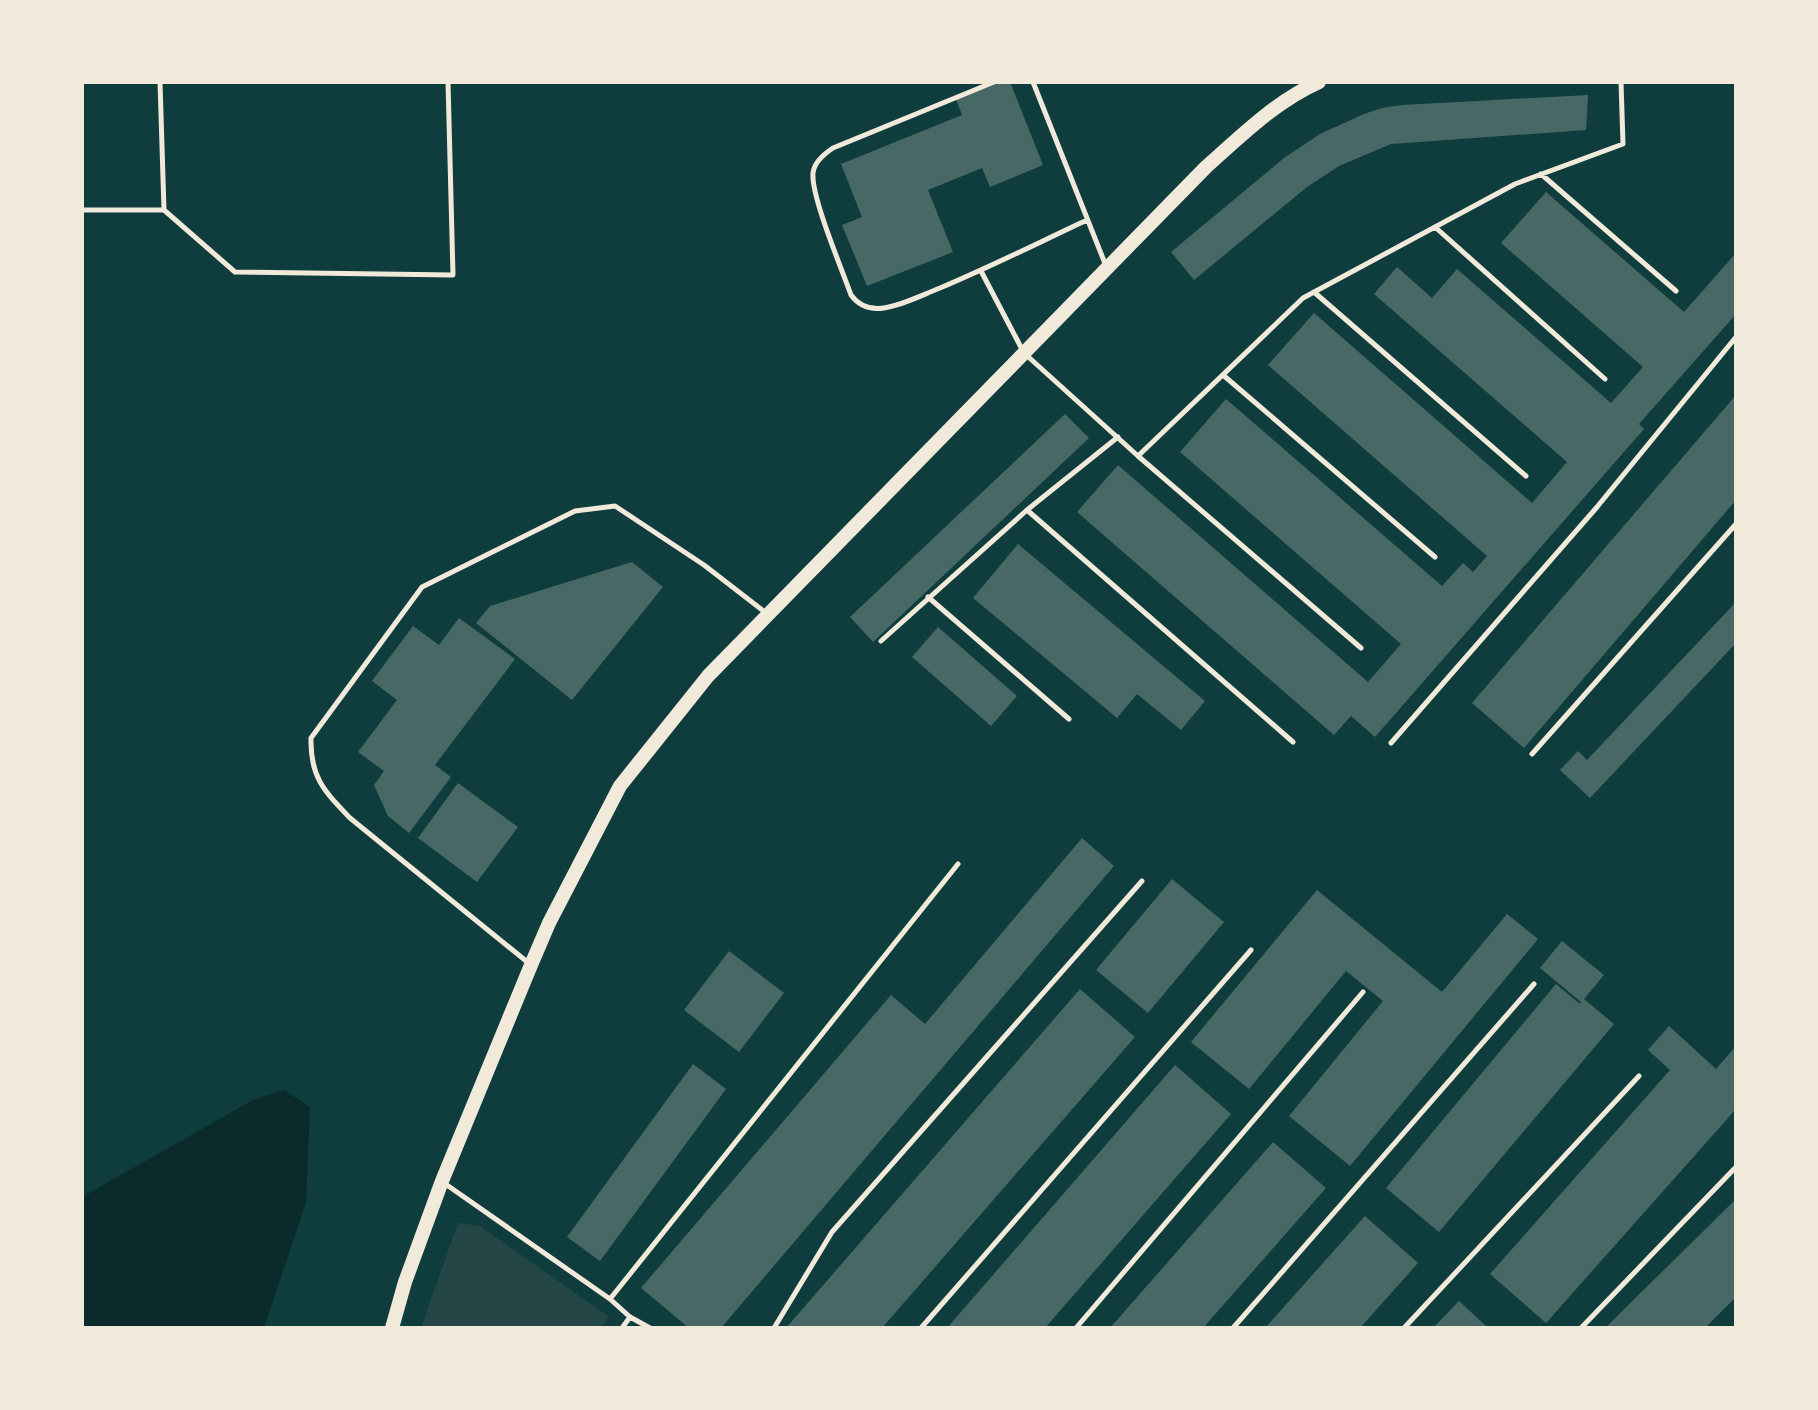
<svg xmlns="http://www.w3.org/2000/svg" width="1818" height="1410" font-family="'Sofia Sans Condensed',sans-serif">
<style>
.green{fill:#244646}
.water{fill:#0a2a2b}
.building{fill:#486865}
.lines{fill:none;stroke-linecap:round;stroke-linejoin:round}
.service{stroke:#f1e9da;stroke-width:5}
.secondary{stroke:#f1e9da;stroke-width:14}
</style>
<rect width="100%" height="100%" fill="#0f3d3e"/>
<path class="green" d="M458 1223 480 1226 609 1317 601 1328H421Z"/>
<path class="water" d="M284 1090 310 1107 306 1203 264 1328H82V1197L253 1100Z"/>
<path class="building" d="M996 82H1010L1043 165 990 187 982 168 928 190 953 252 867 286 842 225 862 217 841 164 962 115 956 99Z
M1588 95 1586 130 1391 144 1339 166 1307 187 1194 280 1171 252 1284 158 1320 134 1364 114 1382 108 1402 105Z
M1546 192 1684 312 1736 253V314L1639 424 1644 429 1375 737 1351 716 1334 735 1077 512 1118 465 1368 682 1401 644 1180 452 1226 399 1442 586 1463 563 1473 572 1487 556 1268 365 1314 313 1532 503 1567 462 1374 294 1397 267 1432 298 1457 269 1611 403 1643 367 1501 243Z
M1736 395V500L1524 748 1472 703Z
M1065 414 1089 438 873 642 850 617Z
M1018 544 1205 701 1181 730 1137 694 1117 718 973 598Z
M632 562 663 587 572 700 476 623 490 606Z
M1736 602V643L1590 798 1560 770 1578 751 1587 760Z
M459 618 515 659 435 765 451 777 409 833 388 816 374 785 384 771 358 752 397 700 372 681 413 626 439 645Z
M938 627 1017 696 991 726 912 657Z
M458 783 518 827 477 882 418 838Z
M1082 838 1114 866 721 1328H689L641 1288 891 995 925 1024Z
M1172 879 1224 922 1148 1013 1096 970Z
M1317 890 1442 992 1507 914 1538 939 1350 1166 1289 1116 1383 1001 1346 971 1249 1089 1191 1042Z
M1562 941 1604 975 1584 999 1614 1024 1439 1232 1386 1188 1556 984 1580 1004 1581 1002 1540 968Z
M729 951 784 993 739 1052 684 1010Z
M1080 989 1135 1037 882 1328H786Z
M1669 1026 1716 1069 1736 1046V1109L1546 1323 1490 1274 1670 1070 1648 1050Z
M693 1064 726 1089 600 1261 567 1237Z
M1175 1065 1231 1114 1045 1328H947Z
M1273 1142 1326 1188 1203 1328H1110Z
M1736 1199V1297L1705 1328H1605Z
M1365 1216 1418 1263 1360 1328H1265Z
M1459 1301 1488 1328H1433Z"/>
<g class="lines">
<path class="service" d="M160 82 164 210 235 272 453 275 448 82
M994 82 833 148C824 154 814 162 813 173 811 197 842 269 851 295 859 306 870 310 884 308 903 305 922 295 940 288 990 267 1038 243 1087 220
M1033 82 1106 266
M1541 174 1676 291
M82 210H164
M1435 227 1605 379
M981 271 1024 353 1138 456 1303 298 1515 184 1623 144 1621 82
M1314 292 1526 476
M1223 375 1435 557
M1138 456 1361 648
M1027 510 1293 742
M928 597 1069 719
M881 641 1027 510 1118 437
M1391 743 1597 507 1736 337
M1532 754 1736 524
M531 965 350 818C324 791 310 777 311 738L422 587 575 511 615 506 704 565 766 613
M444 1183 610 1299 630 1317 650 1328
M610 1299 958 864
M622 1328 630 1317
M774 1328 832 1232 1142 881
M921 1328 1251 950
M1076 1328 1363 992
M1233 1328 1534 984
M1404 1328 1639 1076
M1581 1328 1736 1167"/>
<path class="secondary" d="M392 1328 405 1282 442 1181 531 965 549 923 620 786 708 676 1206 167C1241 136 1276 101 1319 82"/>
</g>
<rect width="1818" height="1410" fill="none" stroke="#f1e9da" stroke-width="168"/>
</svg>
